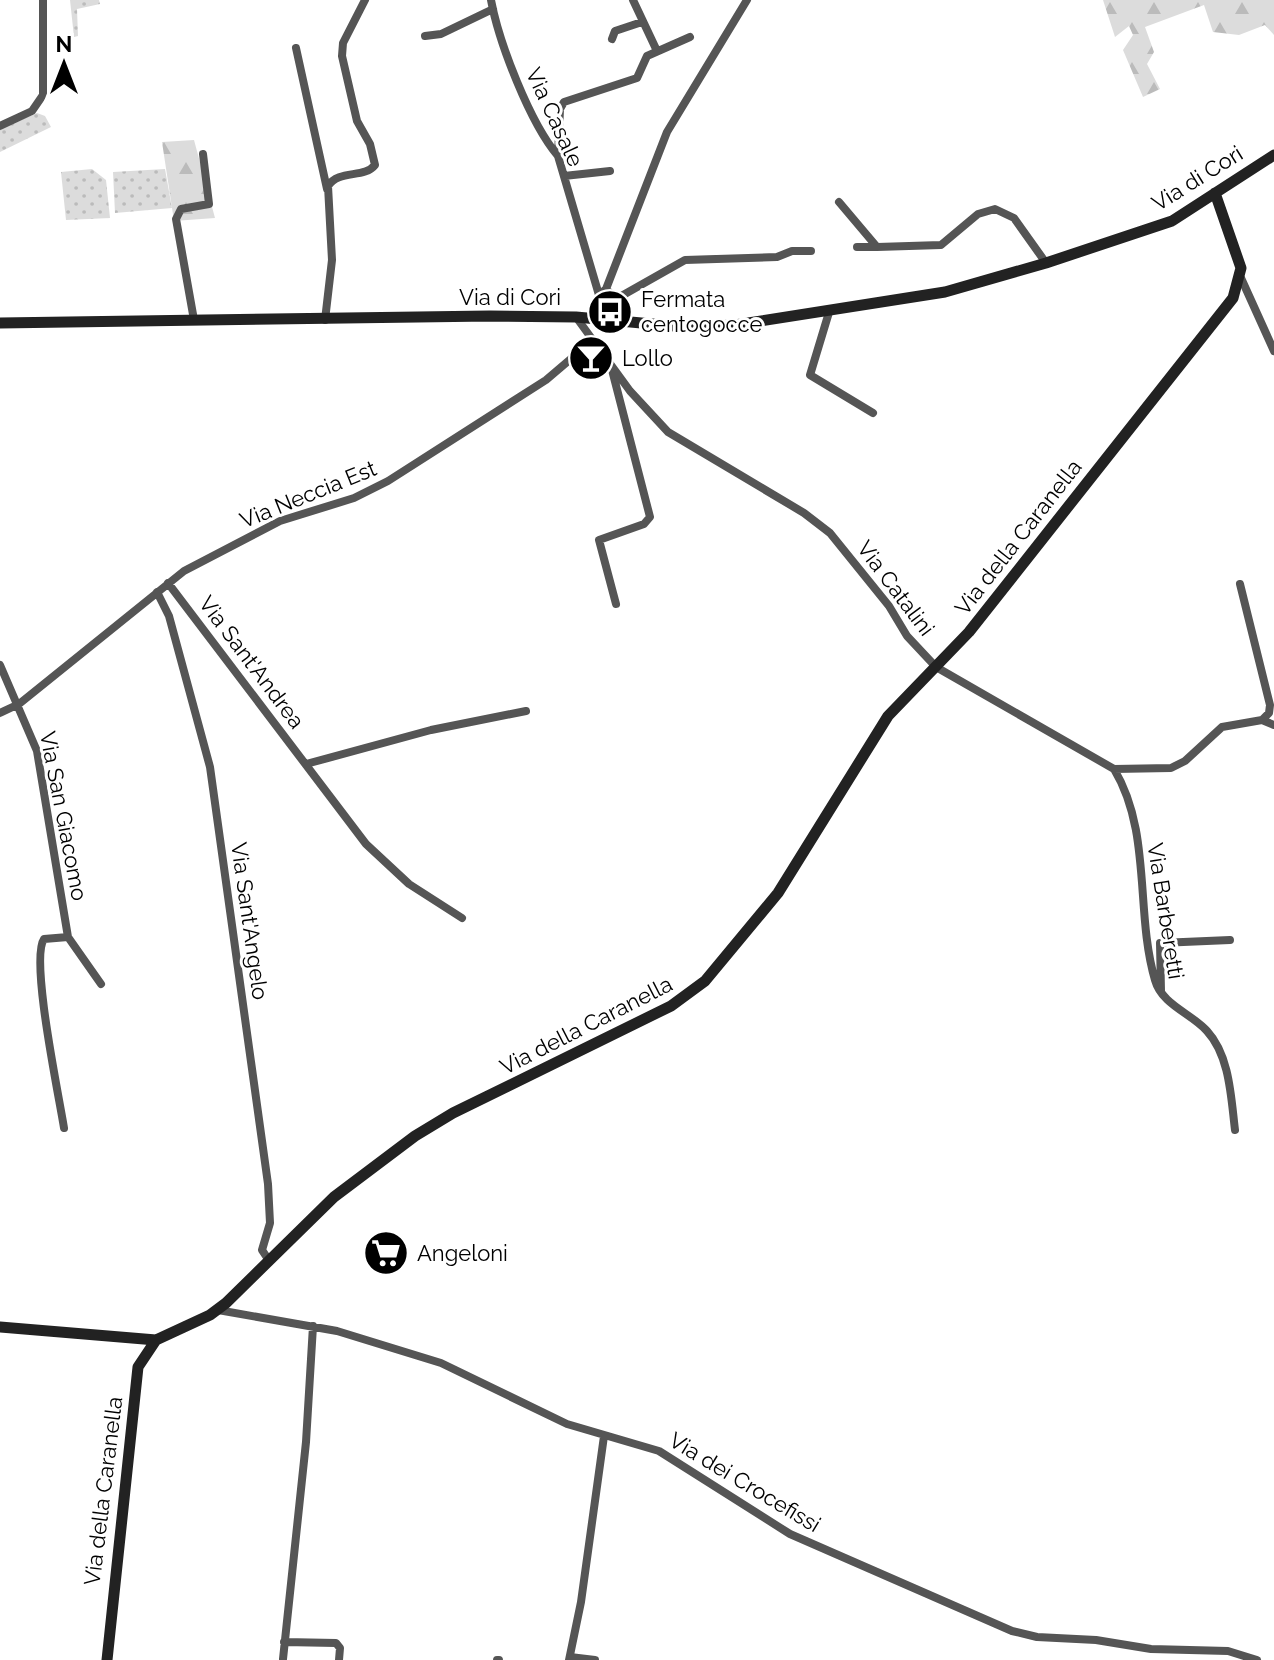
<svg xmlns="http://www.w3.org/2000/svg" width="1274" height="1660" font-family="Raleway,sans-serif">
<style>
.grass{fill:url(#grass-dots)}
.forest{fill:url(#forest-firs)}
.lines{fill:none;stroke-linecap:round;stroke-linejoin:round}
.street{stroke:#555;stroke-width:8}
.secondary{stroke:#222;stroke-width:11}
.labels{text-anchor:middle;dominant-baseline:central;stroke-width:6;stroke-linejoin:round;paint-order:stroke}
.street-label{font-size:22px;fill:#000;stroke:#fff}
.poi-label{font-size:22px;fill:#000;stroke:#fff;text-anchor:start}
</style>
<defs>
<pattern id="grass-dots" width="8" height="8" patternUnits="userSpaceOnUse" patternTransform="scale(2)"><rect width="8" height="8" fill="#dcdcdc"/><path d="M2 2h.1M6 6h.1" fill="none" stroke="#bbb" stroke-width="1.8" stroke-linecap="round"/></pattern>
<pattern id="forest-firs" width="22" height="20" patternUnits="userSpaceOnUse" patternTransform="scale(2)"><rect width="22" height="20" fill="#dcdcdc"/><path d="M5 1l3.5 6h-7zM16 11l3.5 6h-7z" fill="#bbb"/></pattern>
</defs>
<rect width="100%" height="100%" fill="#fff"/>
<path class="grass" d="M70 0H99L100 4 77 9 78 36 74 37Z
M37 113 45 116 51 127 0 152V129Z
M92 169 106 180 110 218 66 220 61 172Z
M165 169 172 208 115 213 113 172Z"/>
<path class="forest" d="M1103 0H1274V35L1265 25 1239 35 1213 32 1204 5 1145 27 1154 52 1147 64 1160 89 1143 97 1123 50 1133 35 1129 26 1115 37Z
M194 140 215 218 174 221 162 142Z"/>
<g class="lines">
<path class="street" d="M491 0C499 43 530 123 558 156L599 295
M633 0 657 51
M425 36 441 34 493 9
M612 39 615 31 642 22
M296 48 327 189
M0 126 32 111 43 95V0
M558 156 560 109 564 102 637 78 647 56 690 37
M564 176 610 171
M839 202 877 247 941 245 978 214 995 209 1014 218 1046 263
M857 247H877
M1241 278 1274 351
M606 289 667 132 747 0
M616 299 685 260 777 257 792 251H811
M830 309 810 375 873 413
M576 317 630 391 668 432 804 513 830 533 889 606 907 636 936 667 1114 769 1171 768 1185 761 1222 727 1262 720 1274 725
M599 319V295L606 289 616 299 614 321
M194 320 176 219 181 209 209 204 203 154
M325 320 332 260 328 186C339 169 364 179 375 165L370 144 357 121 342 56 343 43 365 0
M612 370 650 517 644 524 599 540 616 604
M168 583 366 844 409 884 462 918
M1240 584 1270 705 1269 713 1262 720
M157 592 169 616 210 767 268 1184 270 1223 262 1250 268 1259
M0 665 37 751 68 937 101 984
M0 713 19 704 184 571 280 521 354 498 388 481 546 380 593 340
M306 764 431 730 526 711
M1114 769C1152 832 1135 912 1155 980 1162 1005 1191 1013 1207 1031 1230 1056 1231 1098 1235 1130
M1161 991 1160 943 1230 940
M64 1128C59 1096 30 959 44 939L68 937
M218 1310 337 1331 441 1363 567 1424 659 1451 790 1534 1012 1631 1037 1637 1096 1640 1151 1649 1228 1651 1257 1660
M284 1642 336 1643 340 1648 339 1660
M570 1657 595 1660
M283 1659 306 1442 313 1326
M497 1660H499
M569 1660 581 1602 604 1436"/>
<path class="secondary" d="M0 323 490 316 576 317 685 327 735 325 945 292 1046 263 1172 221 1274 155
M0 1327 156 1340
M107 1660 138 1367 156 1340 210 1315 226 1303 334 1197 415 1136 453 1113 671 1006 705 981 778 893 888 716 969 632 1233 298 1241 268 1215 193"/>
</g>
<defs>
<g id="bus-disc" transform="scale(2.3)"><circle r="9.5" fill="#000" stroke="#fff"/><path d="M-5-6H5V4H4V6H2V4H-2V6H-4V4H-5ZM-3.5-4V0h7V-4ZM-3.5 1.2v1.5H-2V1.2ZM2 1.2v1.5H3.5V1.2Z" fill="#fff"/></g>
<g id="bar-disc" transform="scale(2.3)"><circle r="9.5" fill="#000" stroke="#fff"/><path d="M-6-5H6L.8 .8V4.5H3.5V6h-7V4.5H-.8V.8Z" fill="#fff"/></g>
<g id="supermarket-disc" transform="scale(2.3)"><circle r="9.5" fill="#000" stroke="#fff"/><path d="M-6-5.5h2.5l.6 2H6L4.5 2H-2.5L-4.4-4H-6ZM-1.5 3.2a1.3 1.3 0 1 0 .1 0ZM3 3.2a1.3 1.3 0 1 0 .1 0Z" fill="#fff"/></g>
</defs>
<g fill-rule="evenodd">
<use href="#bus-disc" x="610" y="312"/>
<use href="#bar-disc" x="591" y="358"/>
<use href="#supermarket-disc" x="386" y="1253"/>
</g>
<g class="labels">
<g class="street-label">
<text transform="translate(555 117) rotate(65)">Via Casale</text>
<text transform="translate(1197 178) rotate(-32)">Via di Cori</text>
<text x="510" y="297">Via di Cori</text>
<text transform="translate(308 494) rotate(-22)">Via Neccia Est</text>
<text transform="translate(1018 537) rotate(-52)">Via della Caranella</text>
<text transform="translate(896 588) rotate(53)">Via Catalini</text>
<text transform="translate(252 662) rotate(53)">Via Sant'Andrea</text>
<text transform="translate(64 816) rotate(79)">Via San Giacomo</text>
<text transform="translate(1166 911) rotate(81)">Via Barberetti</text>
<text transform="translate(250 921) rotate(82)">Via Sant'Angelo</text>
<text transform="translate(586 1025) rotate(-27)">Via della Caranella</text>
<text transform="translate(745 1482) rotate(31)">Via dei Crocefissi</text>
<text transform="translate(103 1491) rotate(-83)">Via della Caranella</text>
</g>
<g class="poi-label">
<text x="641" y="299">Fermata<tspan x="641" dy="25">centogocce</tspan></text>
<text x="622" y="358">Lollo</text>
<text x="417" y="1253">Angeloni</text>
</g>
</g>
<g transform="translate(64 64)" stroke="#ffffff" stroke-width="6" paint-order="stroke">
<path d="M0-6L14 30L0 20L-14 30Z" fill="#000000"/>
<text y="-12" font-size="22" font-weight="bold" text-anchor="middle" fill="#000000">N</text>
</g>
</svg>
